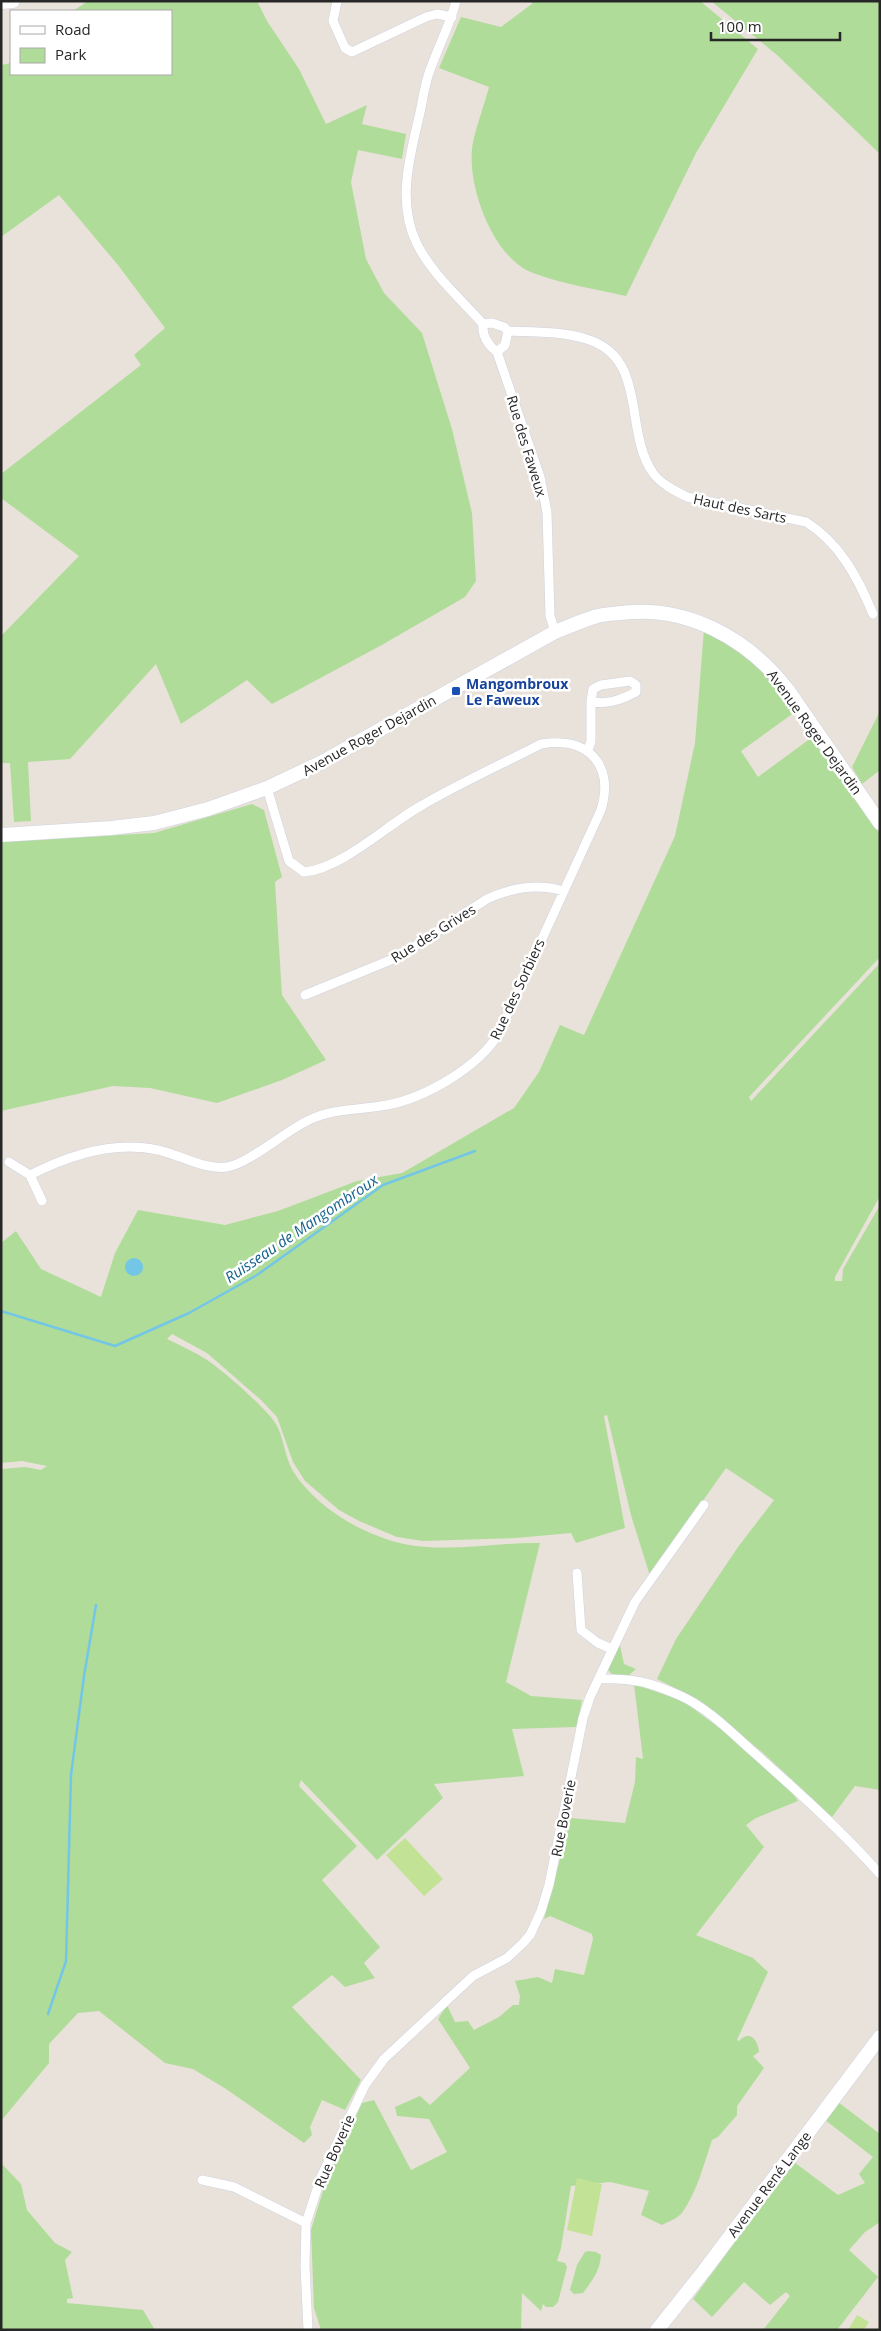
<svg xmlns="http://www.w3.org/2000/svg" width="881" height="2331" font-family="'Open Sans',sans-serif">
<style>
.green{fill:#b0dc99}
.pitch{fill:#c2e396}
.water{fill:#73c6e5}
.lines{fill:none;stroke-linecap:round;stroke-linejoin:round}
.stream{stroke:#73c6e5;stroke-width:2.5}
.minor-casing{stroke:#cfd2e0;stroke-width:10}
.secondary-casing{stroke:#cfd2e0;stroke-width:15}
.minor{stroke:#fff;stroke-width:9}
.secondary{stroke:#fff;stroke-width:14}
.transit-dot{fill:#1a4fb4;stroke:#fff;stroke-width:2}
.labels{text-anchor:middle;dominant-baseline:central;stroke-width:5;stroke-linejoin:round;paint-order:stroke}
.street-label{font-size:14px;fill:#272727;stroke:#fff}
.transit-label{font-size:14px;font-weight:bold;fill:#164399;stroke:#fff;text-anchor:start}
.water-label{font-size:15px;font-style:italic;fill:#16638c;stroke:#fff}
</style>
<rect width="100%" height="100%" fill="#e9e2da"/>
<path class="green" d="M88 1H257L267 21 299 69 326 124 367 105 362 124 406 134 402 159 358 150 351 182 366 259 384 293 422 333 452 429 472 513 476 581 465 597 380 646 272 704 247 680 181 724 156 664 70 759 28 762 31 821 14 822 10 763H1V636L79 556 1 498V474L141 365 134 355 165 328 118 265 59 195 1 237V65L11 63V74H171V11H73Z
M528 1H700L758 49 696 153 626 296C595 289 562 284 533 273 492 258 465 182 473 142 477 124 484 106 489 87L439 68 461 17 501 27 533 3Z
M711 1H880V154L777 55Z
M704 629 739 647 771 676 795 712 741 751 758 777 811 738 880 834V957L749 1097 751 1101 880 963V1196L835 1277V1281H842L843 1269 880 1205V1790L855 1786 832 1817 762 1752 697 1699 657 1679 676 1639 738 1547 774 1500 726 1468 650 1576 631 1515 607 1415 604 1416 625 1528 576 1543 571 1533 516 1538 423 1541 397 1537 359 1521 339 1510 305 1481 293 1462 277 1417 261 1400 207 1353 172 1334 167 1339C181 1346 195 1352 207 1360 224 1371 263 1406 274 1421 284 1435 284 1456 293 1471 315 1507 363 1535 404 1544 449 1553 495 1542 540 1543L506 1682 531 1696 582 1700 577 1727 512 1729 524 1776 434 1784 443 1798 377 1860 301 1780 299 1786 357 1846 322 1880 380 1947 364 1963 375 1978 345 1987 332 1975 292 2007 361 2080 345 2110 322 2100 310 2127 312 2135 304 2143 226 2089 193 2069 165 2063 99 2011 78 2013 49 2044V2063L1 2121V1469L25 1467 41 1470 47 1466 22 1461 1 1463V1243L16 1231 41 1269 101 1297 115 1253 138 1210 225 1225 278 1211 357 1181 402 1173 514 1108 539 1072 560 1025 584 1035 675 836 695 743Z
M880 711V770L862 784 852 767Z
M252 804 264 810 282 877 275 882 282 995 326 1060 282 1080 217 1103 150 1088 113 1086 1 1111V842L154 833Z
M619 1641 624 1664 636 1669 629 1675H613L608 1670Z
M634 1684 683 1701 722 1730 790 1789 798 1801 756 1818 746 1825 764 1847 696 1935 753 1958 768 1972 737 2040 739 2041C749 2030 758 2039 759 2052L753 2056 764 2068 737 2106V2115L718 2137 712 2140C704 2164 697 2192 682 2213 678 2218 668 2222 662 2225L641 2215 649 2191 610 2182 571 2186 561 2248 557 2261 565 2263 567 2267 558 2302 553 2307H546L543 2304 541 2311 522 2293 521 2330H321L314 2308 311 2230 326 2181 362 2103 374 2100 411 2170 447 2152 429 2119 397 2116 395 2107 420 2096 430 2105 470 2068 438 2019 447 2005 455 2022 468 2021 474 2030 499 2017 513 2005H519L520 1996 515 1981 538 1977 552 1983 555 1969 584 1975 593 1939 592 1934 550 1916 544 1919 571 1818 625 1823 635 1782 636 1757 643 1759Z
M838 2102 880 2134V2222L865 2232 849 2250 878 2277 837 2330H763L790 2296 786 2292 770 2305 744 2282 712 2317 693 2299 794 2162 838 2195 865 2183 859 2174 873 2157 825 2120Z
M1 2163 21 2184 27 2210 55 2243 72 2252 65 2260 73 2298 67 2299V2303L143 2310 155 2330H1Z
M589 2251 596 2252 601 2255C600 2271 592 2281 583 2293L574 2294 570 2290 577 2265 585 2252Z"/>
<path class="pitch" d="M405 1838 443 1879 424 1896 386 1855Z
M577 2178 602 2184 592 2236 567 2230Z
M857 2315 869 2322 864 2330H848Z"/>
<path class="water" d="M125 1267a9 9 0 1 1 18 0a9 9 0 1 1-18 0Z"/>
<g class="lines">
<path class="stream" d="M1 1311 115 1346 189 1313 257 1275 383 1185 475 1151
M48 2014 66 1961 71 1775 84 1676 96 1605"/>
<g class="minor-casing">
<path id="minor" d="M337 1 333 21 345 48 352 52 426 17 437 14 452 17
M456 1C449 28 436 51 428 76 424 89 422 104 419 117 409 159 397 204 417 244 432 274 461 299 483 324
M492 323 504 327 508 331 505 345 497 352C488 345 482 335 483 324Z
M508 331C535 332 566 331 592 341 647 362 624 432 653 473 661 484 675 491 687 497L806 522C840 543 858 578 873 614
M497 352 540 477 547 512 550 616 555 632
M588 750 591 741V701C606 706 623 699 636 692V685L630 681 601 685 593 689 591 701
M305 995 398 957 487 899C511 888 537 883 563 891
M9 1162 30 1175 42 1201
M30 1175C69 1155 114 1140 158 1150 180 1155 204 1170 227 1167 248 1164 287 1130 309 1120 334 1108 360 1110 387 1105 425 1098 479 1067 499 1033L601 810C615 764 587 736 541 744 500 765 458 784 419 807 386 826 341 869 304 872L289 861 267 788
M577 1573 581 1630 598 1643 612 1649
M599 1679C633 1678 650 1682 681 1696 707 1708 729 1730 750 1749 795 1789 840 1829 880 1874
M202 2180 234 2187 306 2223
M308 2330 305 2266 306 2223 321 2177 365 2085 384 2059 473 1976 507 1958 523 1943 530 1935 541 1911 549 1885 583 1718 590 1697 635 1602 704 1505"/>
</g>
<g class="secondary-casing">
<path id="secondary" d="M1 2 13 1
M1 835 111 828 154 823 208 809 267 788 322 762 555 632C568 627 581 621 594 617 603 614 612 614 621 613 687 605 747 638 787 689L880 823
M657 2330 704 2271 880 2037"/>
</g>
<use href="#minor" class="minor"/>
<use href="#secondary" class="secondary"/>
</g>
<rect class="transit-dot" x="451" y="686" width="10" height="10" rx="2.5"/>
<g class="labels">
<g class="street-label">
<text transform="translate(527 446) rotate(73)">Rue des Faweux</text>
<text transform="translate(740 508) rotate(12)">Haut des Sarts</text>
<text transform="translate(815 732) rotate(54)">Avenue Roger Dejardin</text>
<text transform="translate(369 735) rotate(-29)">Avenue Roger Dejardin</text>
<text transform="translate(433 933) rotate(-32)">Rue des Grives</text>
<text transform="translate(517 989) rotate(-65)">Rue des Sorbiers</text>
<text transform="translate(563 1818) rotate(-79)">Rue Boverie</text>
<text transform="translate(334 2151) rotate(-66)">Rue Boverie</text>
<text transform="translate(769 2184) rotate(-53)">Avenue René Lange</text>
</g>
<g class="transit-label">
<text x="466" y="683">Mangombroux<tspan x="466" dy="16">Le Faweux</tspan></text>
</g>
<g class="water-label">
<text transform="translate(301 1228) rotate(-34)">Ruisseau de Mangombroux</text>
</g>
</g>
<rect width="881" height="2331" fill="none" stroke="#272727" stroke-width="5"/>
<rect x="10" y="10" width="162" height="65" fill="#ffffff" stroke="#a9a9a9"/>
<rect x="20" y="26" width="25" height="8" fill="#ffffff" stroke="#a9a9a9"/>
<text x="55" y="35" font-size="15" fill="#272727">Road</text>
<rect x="20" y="48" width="25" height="15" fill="#b0dc99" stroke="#a9a9a9"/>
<text x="55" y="60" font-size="15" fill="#272727">Park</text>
<path d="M711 32v8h129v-8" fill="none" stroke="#272727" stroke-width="2.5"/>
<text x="718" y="32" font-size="15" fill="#272727" stroke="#ffffff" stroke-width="4" paint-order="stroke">100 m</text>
</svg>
